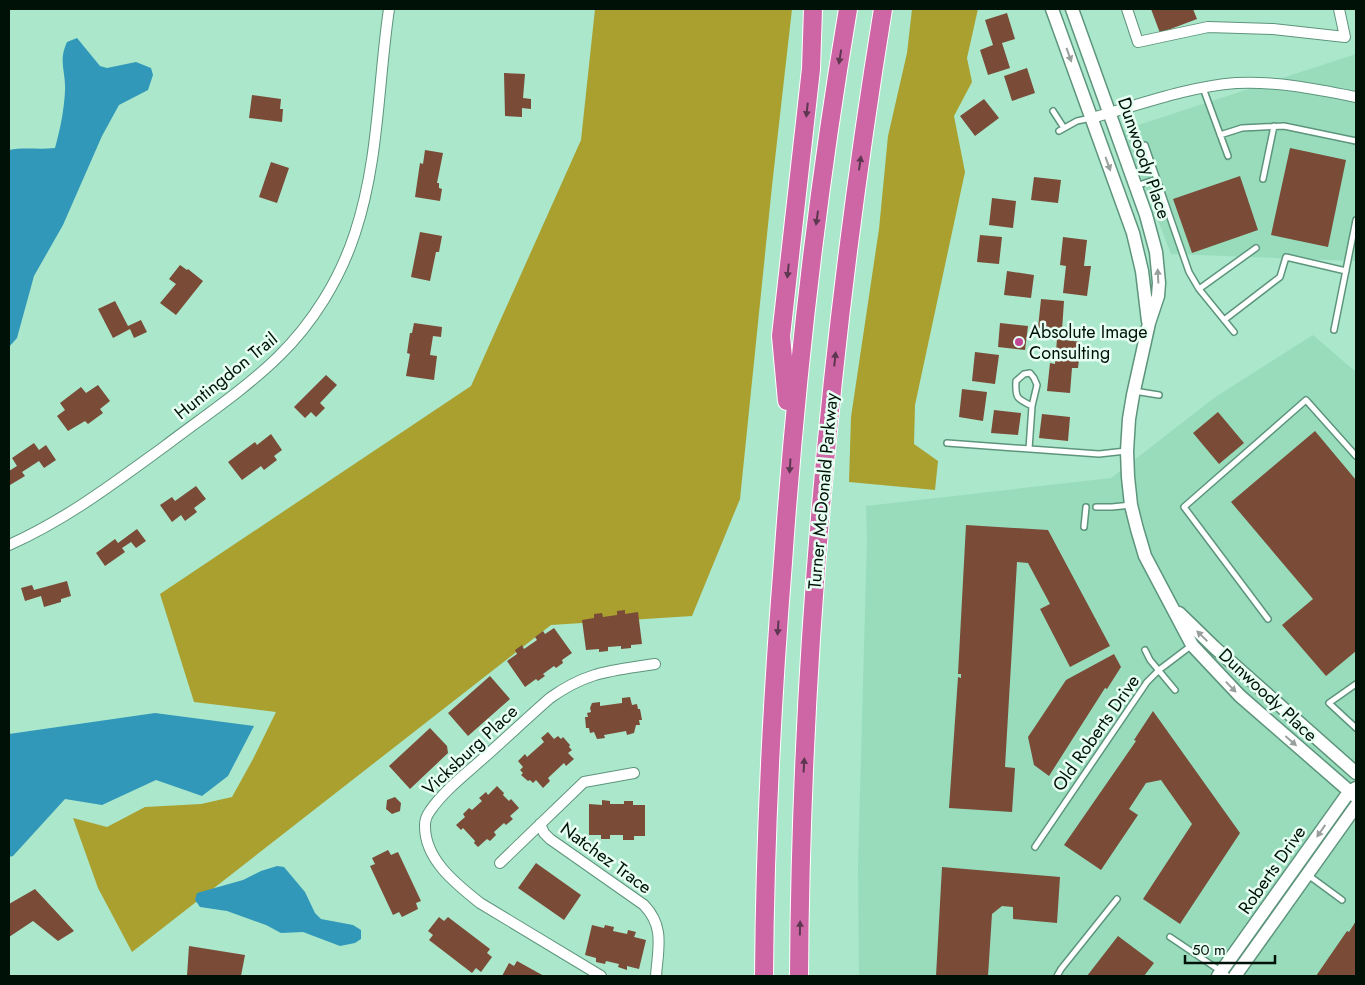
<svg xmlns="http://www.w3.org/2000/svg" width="1365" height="985" font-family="Jost,sans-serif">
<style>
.built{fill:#98dcbc}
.forest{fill:#aaa030}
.water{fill:#3298b9}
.building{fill:#7a4b37}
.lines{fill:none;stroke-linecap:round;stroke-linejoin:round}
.service-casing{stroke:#5d957c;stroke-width:8}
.minor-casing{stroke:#5d957c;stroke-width:12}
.tertiary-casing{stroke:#5d957c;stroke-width:15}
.motorway-casing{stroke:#fff;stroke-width:20}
.service{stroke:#fff;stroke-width:5}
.minor{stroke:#fff;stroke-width:10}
.tertiary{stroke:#fff;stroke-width:12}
.motorway{stroke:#ce66a6;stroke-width:18}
.oneway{fill:#99a09c}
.oneway2{fill:#5d374f}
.poi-dot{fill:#c04595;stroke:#e7fff3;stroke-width:2}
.labels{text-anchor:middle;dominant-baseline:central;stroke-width:5;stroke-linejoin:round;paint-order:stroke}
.street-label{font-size:18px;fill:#001108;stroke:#e7fff3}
.poi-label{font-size:18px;fill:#001108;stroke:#e7fff3;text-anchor:start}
</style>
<rect width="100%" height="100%" fill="#abe7cb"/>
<path class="built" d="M1356 54V261L1171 254 1123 130Z
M1313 335 1356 372V976H859L858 866 867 539 866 506 1111 478 1214 398Z"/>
<path class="forest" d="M595 9H792L772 186 740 499 692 616 551 625 132 952 98 888 73 818 107 827 145 807 201 804 232 797 253 759 276 712 194 702 160 594 471 386 581 140Z
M912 9H978L967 58 972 82 954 116 965 172 915 405 914 444 938 461 935 490 849 482 851 417 879 229 888 136 907 53Z"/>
<path class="water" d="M77 38 100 66 107 68 136 62 151 68 153 75 148 90 119 105 102 136 63 225 34 276 17 338 9 347V150C24 147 39 150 55 148 60 130 64 111 65 91 66 71 58 62 67 42Z
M155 713 254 726 228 776 202 796 156 780 102 805 65 799 13 856 9 857V734Z
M277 866 284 867 305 892 315 913 321 919 353 925 361 930V939L355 943 340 946 303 932 281 933 266 925 227 911 200 907 195 900 197 893 243 880 261 871Z"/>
<path class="building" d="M1151 9H1193L1197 19 1160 33Z
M1007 13 1015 39 1002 43 1010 68 988 75 980 50 993 45 985 20Z
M1027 68 1035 93 1012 101 1004 76Z
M504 73 525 74 523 98 531 99V109L522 108V117L505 116Z
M252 95 281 99 280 109H283L282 122 249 118Z
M984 99 999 118 975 136 960 116Z
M1290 148 1346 160 1328 247 1271 235Z
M425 150 443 153 437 183H439V188L442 189 440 201 415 197 420 163 423 164Z
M271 162 289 168 277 203 259 197Z
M1240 176 1258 230 1192 253 1173 199Z
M1034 177 1061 180 1058 203 1031 200Z
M992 198 1016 201 1013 228 989 225Z
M420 232 442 236 439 252H436L430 281 411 277Z
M980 235 1002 237 999 264 977 262Z
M1063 237 1087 240 1084 266H1091L1087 296 1063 293 1066 266 1060 265Z
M180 265 187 270 188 269 203 281 176 315 160 303 176 284 169 279Z
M1007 271 1034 275 1031 298 1004 295Z
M1041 299 1064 301 1062 330 1038 328Z
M115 301 128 326 141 320 147 332 134 338 130 329 113 338 98 309Z
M414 323 442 327 441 337 433 336 430 355 437 356 434 380 406 376 410 354 407 353 410 333H412Z
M1000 323 1028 326 1025 350 998 347Z
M1057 339 1081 342 1078 368H1072L1070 393 1047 391 1050 363 1055 364Z
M975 352 999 355 995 384 972 381Z
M326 375 337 385 320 403 325 408 316 417 311 412 305 418 294 407Z
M98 385 110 401 100 409 103 413 88 424 85 421 68 431 57 416 65 410 60 403 81 387 86 393Z
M962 389 987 392 983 421 959 417Z
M994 410 1021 413 1018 435 991 433Z
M1218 412 1244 443 1219 464 1193 433Z
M1042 414 1070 417 1068 441 1039 438Z
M1315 431 1356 480V651L1326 676 1282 625 1313 599 1231 502Z
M271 434 282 450 274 456 277 460 264 470 261 466 242 480 228 462 255 442 257 445Z
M34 443 39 450 46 445 56 460 44 468 39 461 22 472 25 476 10 485 9 471 17 466 12 458Z
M196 486 206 499 194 508 197 512 185 521 181 515 172 522 160 505 172 497 175 501Z
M966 525 1048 530 1110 646 1070 667 1040 609 1050 604 1028 563 1017 562 1005 767 1015 768 1012 812 949 808 958 677 961 678V674H958Z
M137 529 146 541 136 548 131 542 122 548 125 552 105 566 96 553 115 539 118 543Z
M67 581 71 596 61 599V602L44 607 41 596 25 601 21 588 32 585 34 590Z
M625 610V614L638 612 642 644 631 645V648L621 649V646L608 647V651L599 652V649L586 650 582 620 594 618V614L602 613 603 617 617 615V611Z
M554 628 572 653 562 660 563 663 556 668 554 666 543 674 545 676 538 681 536 679 525 687 507 661 517 654 515 650 522 645 524 649 537 640 535 637 543 631 545 634Z
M1114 654 1121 667 1107 689 1105 688 1049 776 1034 765 1028 737 1066 680Z
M490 676 510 699 468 736 448 713Z
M630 697 632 705 637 704 638 709H640L642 720H639L640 725H636L634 733 627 735 626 731 604 735 605 738 597 739 594 732 590 733 589 728H586L585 717H588L587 713 591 712 590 708 592 703 600 702V706L622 703V698Z
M1153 711 1240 833 1180 924 1143 899 1192 824 1161 780 1146 783 1129 809 1138 815 1101 870 1064 845 1136 741 1134 740Z
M430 728 447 746 448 753 410 789 389 766Z
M548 732 554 739 558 736 561 739 563 737 570 745 569 747 572 750 568 753 574 759 566 766 564 763 548 778 550 781 543 788 536 780 533 783 530 780 528 781 521 775 523 773 520 770 523 767 518 761 525 754 527 757 544 742 541 738Z
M497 786 504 793 503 795 509 801 511 799 519 808 510 816 513 819 506 825 504 823 494 832 496 835 490 841 487 839 478 847 474 843 475 841 463 828 461 830 456 825 465 817 463 814 469 808 472 810 482 801 479 798 486 792 488 795Z
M395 797 401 803 400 811 392 814 386 809 387 800Z
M602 800 610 801V804H624V801H633V805H645V836H634V840H623V835H610V839H601V835H589V804L602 805Z
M388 850 391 855 398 852 421 901 416 903 418 909 402 917 399 912 393 915 370 866 375 864 372 858Z
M536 863 581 895 564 920 518 888Z
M942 867 1060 877 1057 923 1013 919V907L1002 906 992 914 988 976H936Z
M35 889 74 931 58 941 33 921 9 937V904Z
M439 917 444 921 448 917 490 949 487 953 492 957 481 972 476 968 472 973 429 940 433 935 428 931Z
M1356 921V976H1316L1347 931 1349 932Z
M592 925 604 928 605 925 614 927 613 931 627 934 628 930 636 932 634 937 646 940 639 969 627 966V970L618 967 619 964 606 961 605 964 596 962V958L585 955Z
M1118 936 1154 963 1144 976H1087Z
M189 946 245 955 241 976H187Z
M517 961 544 976H502L509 963 514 966Z"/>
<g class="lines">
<g class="service-casing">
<path id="service" d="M1203 88 1228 156
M1053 111 1064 128
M1059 131 1077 121 1091 118
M1220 135 1242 128 1284 126 1356 141
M1145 145 1189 272 1199 289 1234 332
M1263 179 1274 126
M1136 186 1157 179
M1199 289 1256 248
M1224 320 1280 277 1286 257 1346 271
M1334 330 1356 220
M1134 391 1159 395
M947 443 1099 454 1126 451
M1029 449 1032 406 1037 385 1034 378 1030 373 1024 374 1016 381C1015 398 1017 399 1032 406
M1096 507H1112L1131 505
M1084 527 1086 507
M1268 619 1184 507 1306 400 1356 456
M1145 650 1150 660 1175 690
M1356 684 1329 703 1356 728
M1035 847 1147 682 1159 670 1192 645
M1308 875 1342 900
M1170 937 1228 976
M1057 976 1061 969 1117 899"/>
</g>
<g class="minor-casing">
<path id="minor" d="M1127 9 1138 42 1208 27 1273 29 1345 37 1339 9
M1092 118C1139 105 1186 87 1236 83 1277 81 1316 89 1356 97
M9 545C67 519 114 483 165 446 203 417 244 390 278 357 313 323 340 279 355 233 379 161 378 83 389 9
M540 824 544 833 550 839 644 905C665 927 658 948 656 976
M500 863 584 782 634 773
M601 976 480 903C456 884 424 859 425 825 425 820 427 815 430 811 443 792 462 777 479 762 503 741 526 719 550 698 588 671 611 671 655 664"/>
</g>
<g class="tertiary-casing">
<path id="tertiary" d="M1052 9 1133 233 1142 271 1148 321
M1072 9 1146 215 1156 252 1159 283 1158 296 1149 323 1133 395 1129 419 1127 451 1128 477 1131 505 1137 529 1145 556 1192 645 1240 696 1356 797
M1179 613 1214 647 1356 773
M1218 976 1349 792 1356 788
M1235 976 1356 806"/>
</g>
<g class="motorway-casing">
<path id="motorway" d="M787 401 781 336 811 69 813 9
M764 976C765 838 772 700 783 562 796 376 817 192 848 9
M799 976C801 652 831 329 883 9"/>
</g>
<use href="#service" class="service"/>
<use href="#minor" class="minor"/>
<use href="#tertiary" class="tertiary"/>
<use href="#motorway" class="motorway"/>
</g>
<defs><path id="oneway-solid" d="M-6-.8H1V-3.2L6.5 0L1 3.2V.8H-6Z" transform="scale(1.25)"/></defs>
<g class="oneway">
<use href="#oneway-solid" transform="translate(1069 55) rotate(70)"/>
<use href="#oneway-solid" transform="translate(1108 164) rotate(70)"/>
<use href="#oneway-solid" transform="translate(1158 276) rotate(-93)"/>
<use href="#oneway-solid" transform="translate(1202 636) rotate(-136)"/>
<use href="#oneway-solid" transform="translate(1231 687) rotate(46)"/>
<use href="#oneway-solid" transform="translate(1291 741) rotate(41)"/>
<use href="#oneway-solid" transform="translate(1321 831) rotate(125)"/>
</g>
<g class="oneway2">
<use href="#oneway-solid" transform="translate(840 57) rotate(99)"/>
<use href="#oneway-solid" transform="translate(807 110) rotate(96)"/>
<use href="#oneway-solid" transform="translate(860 163) rotate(-82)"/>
<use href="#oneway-solid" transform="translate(817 218) rotate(98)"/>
<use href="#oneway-solid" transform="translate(788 271) rotate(96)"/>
<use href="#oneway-solid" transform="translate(835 359) rotate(-84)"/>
<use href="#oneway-solid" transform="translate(790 466) rotate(94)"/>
<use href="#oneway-solid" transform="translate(778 628) rotate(94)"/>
<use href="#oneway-solid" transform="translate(804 765) rotate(-87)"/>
<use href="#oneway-solid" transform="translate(800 928) rotate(-89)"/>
</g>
<circle class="poi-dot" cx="1019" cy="342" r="5"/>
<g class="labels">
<g class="street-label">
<text transform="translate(1144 158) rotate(71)">Dunwoody Place</text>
<text transform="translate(226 376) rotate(-39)">Huntingdon Trail</text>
<text transform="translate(823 491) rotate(-85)">Turner McDonald Parkway</text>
<text transform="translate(1268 695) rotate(43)">Dunwoody Place</text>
<text transform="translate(1096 733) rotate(-55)">Old Roberts Drive</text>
<text transform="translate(470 750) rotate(-43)">Vicksburg Place</text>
<text transform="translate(606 858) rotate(36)">Natchez Trace</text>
<text transform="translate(1272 870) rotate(-55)">Roberts Drive</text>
</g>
<g class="poi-label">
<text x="1029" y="332">Absolute Image<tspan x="1029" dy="21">Consulting</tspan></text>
</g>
</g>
<rect width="1365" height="985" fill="none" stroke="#001108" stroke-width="20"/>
<path d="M1185 955v8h90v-8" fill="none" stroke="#001108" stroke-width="2.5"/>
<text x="1192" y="955" font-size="15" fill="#001108" stroke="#e7fff3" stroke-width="4" paint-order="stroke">50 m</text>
</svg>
